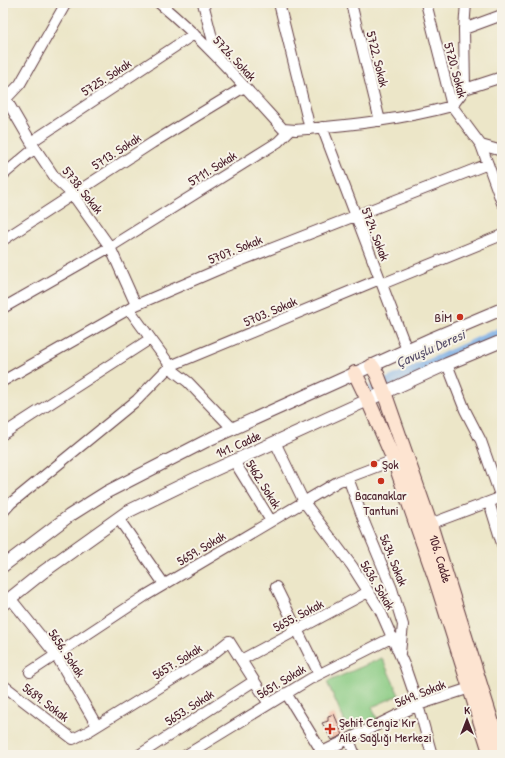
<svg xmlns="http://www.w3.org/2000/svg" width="505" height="758" font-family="'Patrick Hand',sans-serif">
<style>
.green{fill:#8acb83;stroke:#6a7557}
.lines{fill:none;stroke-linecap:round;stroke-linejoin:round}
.canal{stroke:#79ade6;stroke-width:11}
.building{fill:#f3b398}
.minor-casing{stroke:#623d43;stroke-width:12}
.tertiary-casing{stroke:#623d43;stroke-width:14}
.secondary-casing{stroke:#623d43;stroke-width:16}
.minor{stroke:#fff;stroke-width:10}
.tertiary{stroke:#fff;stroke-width:12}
.secondary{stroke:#fde4d1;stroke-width:14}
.poi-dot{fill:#c8321e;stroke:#f7f3e8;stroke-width:1.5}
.labels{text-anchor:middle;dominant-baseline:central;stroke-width:4;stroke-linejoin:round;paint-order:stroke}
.street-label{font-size:13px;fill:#4a1f2b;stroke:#f7f3e8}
.poi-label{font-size:13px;fill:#4a1f2b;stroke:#f7f3e8;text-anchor:start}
.water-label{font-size:14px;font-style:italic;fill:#5a516c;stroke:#f7f3e8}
</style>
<rect width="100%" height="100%" fill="#f7f3e8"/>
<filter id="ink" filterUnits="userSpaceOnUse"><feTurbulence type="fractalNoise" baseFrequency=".025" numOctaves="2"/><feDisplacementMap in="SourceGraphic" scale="8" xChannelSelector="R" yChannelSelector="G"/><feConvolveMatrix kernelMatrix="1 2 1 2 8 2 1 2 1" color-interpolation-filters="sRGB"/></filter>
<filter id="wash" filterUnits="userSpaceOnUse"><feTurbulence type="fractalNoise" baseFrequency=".012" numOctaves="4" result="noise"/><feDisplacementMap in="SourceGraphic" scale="16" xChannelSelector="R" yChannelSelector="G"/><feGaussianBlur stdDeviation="0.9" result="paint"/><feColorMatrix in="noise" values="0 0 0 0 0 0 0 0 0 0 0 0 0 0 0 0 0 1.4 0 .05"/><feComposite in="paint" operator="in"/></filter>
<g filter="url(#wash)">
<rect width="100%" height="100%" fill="#ece6c8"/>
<path class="green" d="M382 658 399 695 372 707 378 721 350 733 327 682Z"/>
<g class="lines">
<path class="canal" d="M371 391 502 332"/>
</g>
<g id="blocks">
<path class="building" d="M334 714 343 735 332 740 322 723 328 721V716Z"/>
</g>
</g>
<g filter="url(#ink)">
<use href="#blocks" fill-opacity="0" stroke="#623d43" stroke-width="1"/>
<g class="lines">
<g class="minor-casing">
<path id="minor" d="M159 3C205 41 243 85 283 129L296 130C348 125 401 120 452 106
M203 3 217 57
M279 3 310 129
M351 3 380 121
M426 3 452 106 481 145 502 203
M464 29 502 15
M465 89 502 77
M3 94 31 142 56 179 73 195 110 247 136 305
M3 102 20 84 66 3
M452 106 465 89 464 29 466 3
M322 127 407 350
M31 142 194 34
M481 145 502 151
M3 175 35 148
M3 240 152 143 244 87
M382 284 502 235
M3 308 110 247 278 142 290 130
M129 309 175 372 188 382 233 429
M447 364 465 410 481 441 501 498
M3 381 136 305 222 268 488 164
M3 434 150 339
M275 442 304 502 352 566 380 610 405 667 418 705 432 755
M234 461 271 521
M348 478 365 524 392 589 403 625 400 653
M489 502 502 544
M3 512 11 503 137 400 170 366 380 279
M118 518 164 584
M430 524 502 497
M276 587 319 674
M10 598 56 655 97 726
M241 660 368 592
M30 672 145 596 339 481 394 460
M3 685 73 739 89 731 209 657 229 641 269 704
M286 693 322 752
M349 740 355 755
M139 755 254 681
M186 755 310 679 393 637
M316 755 418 705 470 688"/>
</g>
<g class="tertiary-casing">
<path id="tertiary" d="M3 566 69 516 107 492 212 438 431 339 502 309
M3 604 43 572 127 512 201 476 447 364 502 341"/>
</g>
<g class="secondary-casing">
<g id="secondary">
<path id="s1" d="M372 366 377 374 384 392 430 524 502 755"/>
<path d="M355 373 368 400 394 460 436 580 491 755"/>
</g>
</g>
<use href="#minor" class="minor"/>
<use href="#tertiary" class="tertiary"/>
<use href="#secondary" class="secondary"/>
</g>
</g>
<g class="poi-dot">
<circle cx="460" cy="317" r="4"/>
<circle cx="374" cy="464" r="4"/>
<circle cx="381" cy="481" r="4"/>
<path d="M328 723h4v4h4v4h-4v4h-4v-4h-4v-4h4z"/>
</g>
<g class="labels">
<g class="street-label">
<text transform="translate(235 58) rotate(47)">5726. Sokak</text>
<text transform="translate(378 59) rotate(76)">5722. Sokak</text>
<text transform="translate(456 70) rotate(75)">5720. Sokak</text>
<text transform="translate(106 77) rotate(-33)">5725. Sokak</text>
<text transform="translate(116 151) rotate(-33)">5713. Sokak</text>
<text transform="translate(212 168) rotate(-32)">5711. Sokak</text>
<text transform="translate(83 190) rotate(51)">5738. Sokak</text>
<text transform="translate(376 234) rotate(69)">5724. Sokak</text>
<text transform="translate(235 249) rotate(-22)">5707. Sokak</text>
<text transform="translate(270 311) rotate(-23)">5703. Sokak</text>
<text transform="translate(238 444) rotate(-24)">141. Cadde</text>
<text transform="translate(264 484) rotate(58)">5462. Sokak</text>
<text transform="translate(201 548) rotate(-31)">5659. Sokak</text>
<text stroke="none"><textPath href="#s1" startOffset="205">106. Cadde</textPath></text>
<text transform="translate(394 560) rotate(68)">5634. Sokak</text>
<text transform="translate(378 585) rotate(59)">5636. Sokak</text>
<text transform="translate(298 615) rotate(-28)">5655. Sokak</text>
<text transform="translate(67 653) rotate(56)">5656. Sokak</text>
<text transform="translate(177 661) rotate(-32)">5657. Sokak</text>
<text transform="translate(281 681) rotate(-31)">5651. Sokak</text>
<text transform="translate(420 693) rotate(-22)">5649. Sokak</text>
<text transform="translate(46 702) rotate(37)">5689. Sokak</text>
<text transform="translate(189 707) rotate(-33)">5653. Sokak</text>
</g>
<g class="poi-label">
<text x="452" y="317" text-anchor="end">BİM</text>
<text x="382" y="464">Şok</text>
<text x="381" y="495" text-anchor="middle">Bacanaklar<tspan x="381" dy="15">Tantuni</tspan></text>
<text x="339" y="722">Şehit Cengiz Kır<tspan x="339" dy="15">Aile Sağlığı Merkezi</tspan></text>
</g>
<g class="water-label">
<text transform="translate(430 348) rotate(-24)">Çavuşlu Deresi</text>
</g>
</g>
<rect width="505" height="758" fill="none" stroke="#f7f3e8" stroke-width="16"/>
<g transform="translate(467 720)" stroke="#f7f3e8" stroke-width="3" paint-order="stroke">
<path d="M0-3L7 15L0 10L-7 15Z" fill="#4a1f2b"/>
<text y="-6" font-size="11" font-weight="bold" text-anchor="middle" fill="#4a1f2b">K</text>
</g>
</svg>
